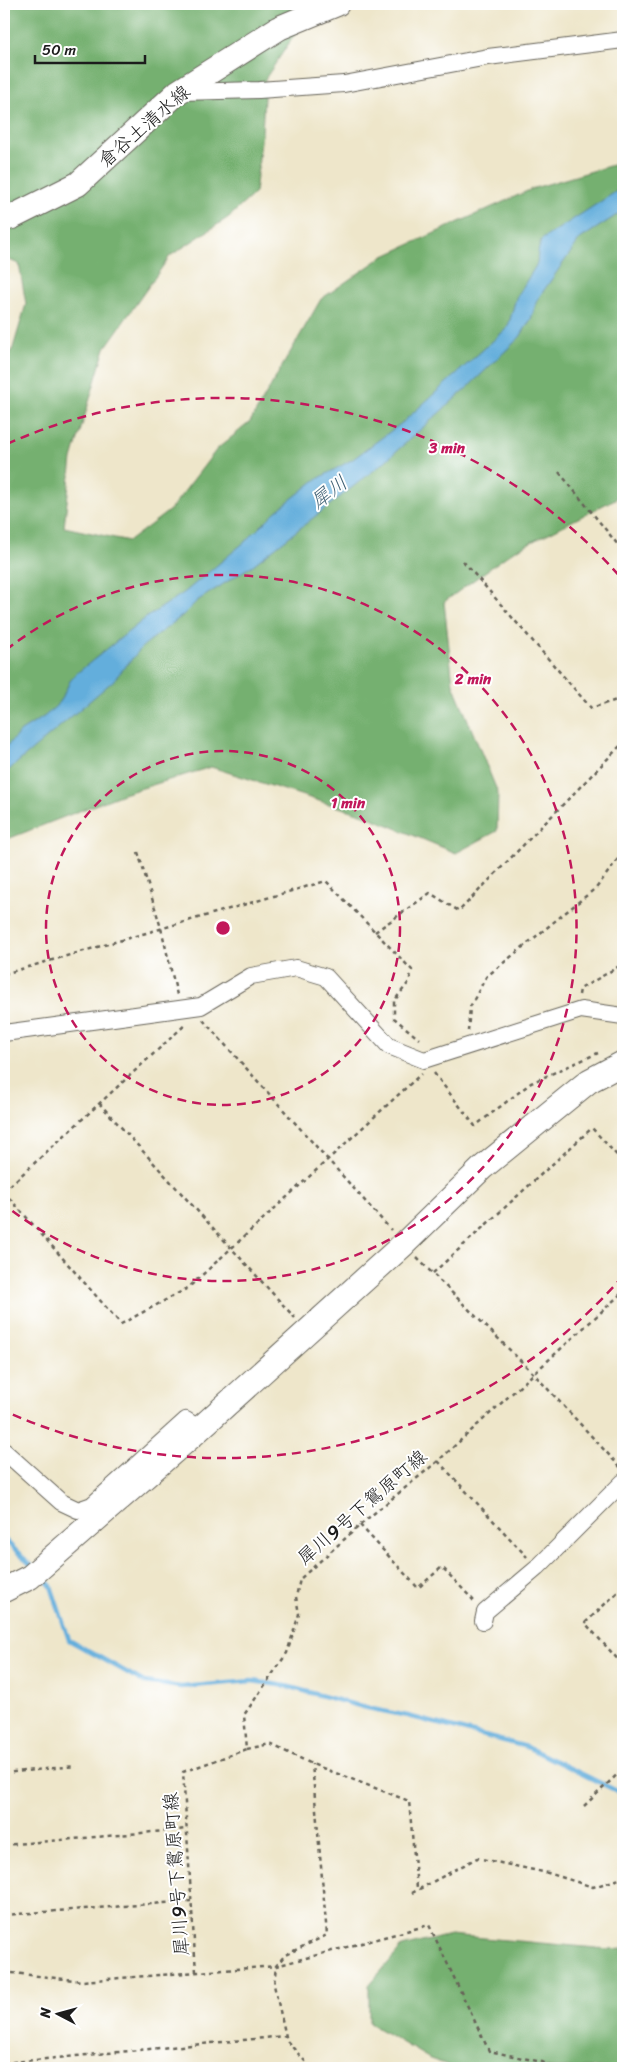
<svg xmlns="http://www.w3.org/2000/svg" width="627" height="2072" font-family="Sriracha,'Klee One',sans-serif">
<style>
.forest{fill:#74b06f;stroke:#486646}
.water{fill:#64aedc;stroke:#40657c}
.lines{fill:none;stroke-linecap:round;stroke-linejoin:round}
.stream{stroke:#64aedc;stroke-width:4.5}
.street-casing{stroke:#666359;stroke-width:18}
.secondary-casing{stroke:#666359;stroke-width:26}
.path{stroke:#666359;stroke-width:2.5;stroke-dasharray:4 4;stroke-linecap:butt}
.street{stroke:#fff;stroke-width:16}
.secondary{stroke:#fff;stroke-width:24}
.ring{fill:none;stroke:#c2185b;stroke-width:2.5;stroke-dasharray:9 6}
.labels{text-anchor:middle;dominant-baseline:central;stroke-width:4;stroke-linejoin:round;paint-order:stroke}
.street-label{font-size:19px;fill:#1c1c1c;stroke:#fff}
.water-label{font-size:20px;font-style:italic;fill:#3c5e72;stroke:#fff}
.centre{fill:#c2185b;stroke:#fff;stroke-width:2.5}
.ring-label{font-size:15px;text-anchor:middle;font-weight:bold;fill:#c2185b;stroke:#fff;stroke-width:4;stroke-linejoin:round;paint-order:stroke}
</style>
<rect width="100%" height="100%" fill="#fff"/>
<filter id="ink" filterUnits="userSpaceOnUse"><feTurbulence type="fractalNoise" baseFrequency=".02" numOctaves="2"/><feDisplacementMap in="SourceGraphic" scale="10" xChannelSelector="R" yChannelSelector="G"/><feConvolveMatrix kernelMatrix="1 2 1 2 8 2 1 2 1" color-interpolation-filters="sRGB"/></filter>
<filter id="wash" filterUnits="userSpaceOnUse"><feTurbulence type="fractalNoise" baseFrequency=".0096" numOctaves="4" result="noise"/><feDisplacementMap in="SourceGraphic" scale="20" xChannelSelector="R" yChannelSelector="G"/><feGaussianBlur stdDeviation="1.12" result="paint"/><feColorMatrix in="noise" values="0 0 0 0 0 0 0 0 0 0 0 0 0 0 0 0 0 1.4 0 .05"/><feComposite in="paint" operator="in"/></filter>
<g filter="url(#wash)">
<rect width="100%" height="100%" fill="#eee6ca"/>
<path class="forest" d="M4 4H336L308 15 265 79 262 133 255 193 229 217 170 256 105 348 72 459 64 527 129 541 170 510 217 449 250 422 321 299 382 257 534 188 623 162V495L512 552 444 602 453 684 498 793 497 831 456 853 364 815 211 767 123 794 5 840 4 849V364L13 348 26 304 19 264 4 258Z
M450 1935 608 1949 623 1948V2068H456L430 2059 369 2023V1985L402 1947Z"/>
<path class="water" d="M623 187V211L580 239 537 300 531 319 520 337 468 387 382 464 253 565 197 601 182 616 143 646 113 681 4 774V749L21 731 45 716 56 706 63 696 70 681 77 673 147 617 185 592 247 540 275 512 299 493 314 481 353 459 403 422 506 329 509 323 516 298 537 264 538 252 541 240Z"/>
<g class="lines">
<path class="stream" d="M4 1539 32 1566
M41 1575 51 1586 69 1640 144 1682 181 1687 252 1681 286 1686 367 1708 408 1716 527 1747 623 1794"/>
</g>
</g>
<g filter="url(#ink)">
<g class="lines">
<g class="street-casing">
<path id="street" d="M180 92 259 90 344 84 488 57 623 40
M4 1033 201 1006 251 976 296 968 326 977 389 1046 424 1060 581 1010 623 1016
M4 1451 61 1502 78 1510 92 1505 186 1420 200 1429
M483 1621 485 1612 537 1568 623 1482"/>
</g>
<g class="secondary-casing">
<path id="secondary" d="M4 219 12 217 78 184 178 92 279 28 337 4
M4 1590 30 1577 195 1433 404 1244 482 1168 589 1081 623 1063"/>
</g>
<path class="path" d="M559 472 623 551
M463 561 591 708 623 698
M138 852 161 928 177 995
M375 932 430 893 459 911 623 743
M4 974 326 881 412 970 409 982 394 1001V1018L419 1039
M579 995 580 989 623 964
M203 1020 391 1230
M468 1031 470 1007 486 977 597 887 623 852
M434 1073 475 1126 531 1083 598 1053
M99 1103 295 1318
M4 1191 186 1024
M4 1192 121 1324 188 1288 421 1074
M417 1258 533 1373 621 1468
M433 1273 592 1128 623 1162
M438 1461 527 1557
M360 1525 418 1588 442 1567 475 1602
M623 1587 585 1623 623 1665
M247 1749 270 1744 312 1764 409 1801 417 1888
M4 1773 76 1766
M584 1806 623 1769
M4 1845 187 1829
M412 1893 477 1858 548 1873 593 1887 623 1878
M4 1915 191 1901
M4 1972 82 1981 276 1966 429 1925 489 2051 542 2062 557 2068
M196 1972 183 1772 247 1749 244 1715 287 1653 299 1614 296 1597 300 1579 367 1519 438 1461 623 1292
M4 2063 285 2036
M311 2068 287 2041 274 1985 276 1966 285 1955 327 1935 312 1764"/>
<use href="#street" class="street"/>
<use href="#secondary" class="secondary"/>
</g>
</g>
<g class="ring">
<circle cx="223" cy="928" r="177"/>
<path d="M6 650A353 353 0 1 1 6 1206"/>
<path d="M623 1276A530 530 0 0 1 7 1412M7 444A530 530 0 0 1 623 580"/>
</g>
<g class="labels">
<g class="street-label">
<text transform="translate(144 126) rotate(-41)">倉谷土清水線</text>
<text transform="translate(362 1507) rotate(-41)">犀川9号下鴛原町線</text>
<text transform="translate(176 1874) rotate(-94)">犀川9号下鴛原町線</text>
</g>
<g class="water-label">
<text transform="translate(329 492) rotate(-37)">犀川</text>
</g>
</g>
<circle cx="223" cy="928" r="8" class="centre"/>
<g class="ring-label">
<text x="447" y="453">3 min</text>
<text x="473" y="684">2 min</text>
<text x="348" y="808">1 min</text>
</g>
<rect width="627" height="2072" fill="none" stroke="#fff" stroke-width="20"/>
<g transform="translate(58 2014) rotate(276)" stroke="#ffffff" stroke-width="4" paint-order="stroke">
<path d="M0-4L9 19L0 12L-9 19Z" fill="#1c1c1c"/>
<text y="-8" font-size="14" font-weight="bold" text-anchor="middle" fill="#1c1c1c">N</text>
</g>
<path d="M35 55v8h110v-8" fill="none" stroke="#1c1c1c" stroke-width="2.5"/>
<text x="42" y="55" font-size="15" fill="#1c1c1c" stroke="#ffffff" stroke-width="4" paint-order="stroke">50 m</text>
</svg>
